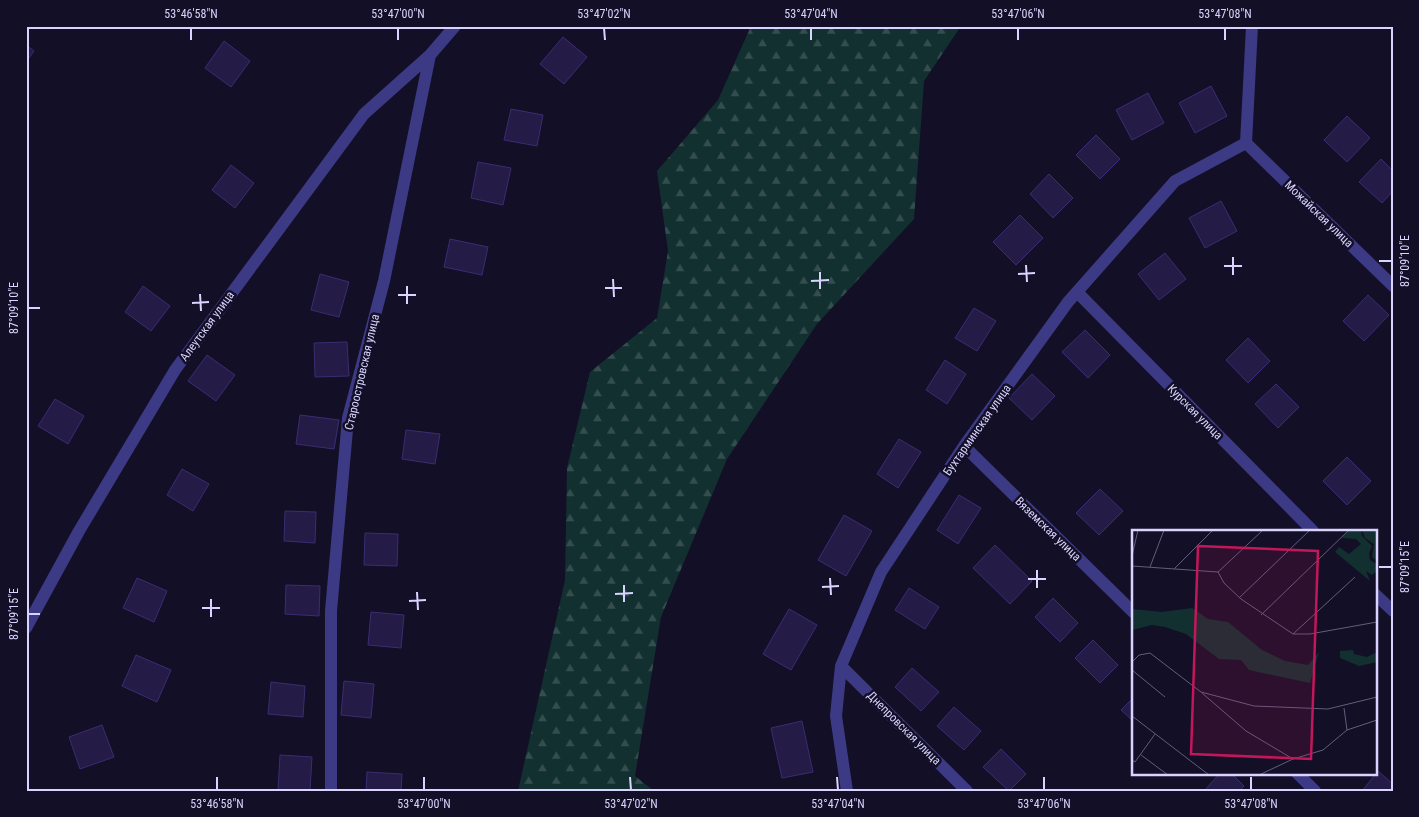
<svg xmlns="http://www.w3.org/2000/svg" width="1419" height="817" font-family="'Roboto Condensed',sans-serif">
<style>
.forest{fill:url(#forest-firs)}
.building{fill:#241b47;stroke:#3b2d73}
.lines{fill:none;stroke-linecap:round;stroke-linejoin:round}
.minor{stroke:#3d3a85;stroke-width:12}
.ticks{fill:none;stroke:#d9d4ff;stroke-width:2}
.labels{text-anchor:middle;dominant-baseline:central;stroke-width:5;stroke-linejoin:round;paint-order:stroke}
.street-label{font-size:12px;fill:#d9d4ff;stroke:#130f26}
.inset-road{fill:none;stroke:#625e7d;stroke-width:1}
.view{fill:#c2185b;fill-opacity:0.15;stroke:#c2185b;stroke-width:2.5}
.inset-edge{fill:none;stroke:#d9d4ff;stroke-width:2.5}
.neatline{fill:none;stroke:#d9d4ff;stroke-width:2}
.ticks-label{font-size:12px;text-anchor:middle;fill:#d9d4ff}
</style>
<defs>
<pattern id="forest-firs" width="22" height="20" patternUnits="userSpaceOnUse" patternTransform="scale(1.25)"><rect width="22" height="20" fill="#12302f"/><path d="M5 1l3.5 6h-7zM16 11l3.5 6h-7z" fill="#344d4e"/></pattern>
</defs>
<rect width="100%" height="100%" fill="#130f26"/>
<path class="forest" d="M751 26H961L924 81 914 219 817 324 727 459 661 617 635 776 654 791H518L565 580 567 468 590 372 657 318 668 251 657 171 718 100Z"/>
<path class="building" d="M563 37 587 57 564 84 540 64Z
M224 41 250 61 231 87 205 68Z
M26 45 34 51 26 62Z
M1211 86 1227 116 1195 133 1179 103Z
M1148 93 1164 123 1132 140 1116 110Z
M511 109 543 115 537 146 504 140Z
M1347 116 1370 138 1347 162 1324 140Z
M1096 135 1120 159 1100 179 1076 155Z
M1381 159 1393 171V191L1382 203 1359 182Z
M478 162 511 168 503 205 471 198Z
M231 165 254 183 235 208 212 190Z
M1049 174 1073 198 1053 218 1030 194Z
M1221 201 1237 231 1205 248 1189 218Z
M1020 215 1043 238 1016 265 993 242Z
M450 239 488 247 482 275 444 267Z
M1165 253 1186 279 1159 300 1138 274Z
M320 274 349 282 339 317 311 310Z
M143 286 170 306 151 331 125 312Z
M1368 295 1389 315 1364 341 1343 321Z
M974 308 996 321 977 351 955 338Z
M1085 330 1110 355 1088 378 1062 352Z
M1248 338 1270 361 1248 383 1226 360Z
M347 342 349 376 315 377 314 343Z
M207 355 235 375 216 401 188 381Z
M945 360 966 374 947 404 926 390Z
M1032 374 1055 396 1032 420 1009 398Z
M1276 384 1299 407 1278 428 1255 404Z
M55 399 84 416 68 444 38 426Z
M300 415 339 420 334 449 296 444Z
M406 430 440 434 435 464 402 459Z
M899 439 921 452 898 488 877 474Z
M1347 457 1371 481 1347 505 1323 481Z
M182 469 209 484 193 511 167 495Z
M1100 489 1123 511 1099 535 1076 513Z
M959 495 981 508 958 544 937 530Z
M285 511 316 512 315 543 284 541Z
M844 515 872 531 846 576 818 560Z
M365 533 398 534 397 566 364 565Z
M995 545 1032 581 1010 604 973 568Z
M137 578 167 591 154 622 123 608Z
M286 585 320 586 319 616 285 614Z
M909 588 939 607 925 629 895 610Z
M1053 598 1078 623 1060 642 1035 617Z
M789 609 817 625 791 670 763 654Z
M371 612 404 615 401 648 368 645Z
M1093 640 1118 665 1100 683 1075 658Z
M136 655 171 670 157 702 122 686Z
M912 668 939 692 921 711 895 687Z
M344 681 374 684 371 718 341 715Z
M271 682 305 686 303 717 268 714Z
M1133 698V721L1121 710Z
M954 707 981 731 964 750 937 726Z
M802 721 813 772 782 778 771 728Z
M102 725 114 757 80 769 69 737Z
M1001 749 1026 774 1009 791 983 767Z
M280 755 312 757 310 791 278 790Z
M1378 771 1393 784V791H1362Z
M367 772 402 774 401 791H366Z
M1220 773H1231L1244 786 1239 791H1204Z"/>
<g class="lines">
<path class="minor" d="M1246 143 1393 286
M1246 143 1252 26
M1077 292 1313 531
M964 446 1133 612
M1375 594 1393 611
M26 628 79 531 175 370 364 114 430 55
M841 666 967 791
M1297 773 1315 791
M331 791V611L348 418 384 281 430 55 455 26
M847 791 836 716 841 666 881 572 964 446 1068 302 1175 181 1246 143"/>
</g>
<path class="ticks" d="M191 28V40M398 28V40M604 28 605 40M811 28V40M1018 28V40M1225 28V40M1233 257V275M1379 261H1392M1026 265 1027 282M1224 266H1242M820 272V289M1018 274 1035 273M613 279 614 297M811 281 829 280M407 286V304M605 288H622M200 294 201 311M398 295H416M192 303 209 302M28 308H40M1379 567H1392M1037 570V588M830 578 831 595M1028 579H1046M624 585V602M822 587 839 586M417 592 418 610M615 594 633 593M211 599V617M409 601 426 600M202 608H220M28 614H40M217 777V790M424 777V790M630 777 631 790M837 777 838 790M1044 777V790M1251 777V790"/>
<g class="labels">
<g class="street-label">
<text transform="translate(1319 214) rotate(44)">Можайская улица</text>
<text transform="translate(207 326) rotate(-54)">Алеутская улица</text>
<text transform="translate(362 372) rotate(-77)">Староостровская улица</text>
<text transform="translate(1195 412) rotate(45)">Курская улица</text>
<text transform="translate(977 430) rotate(-55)">Бухтарминская улица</text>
<text transform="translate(1048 529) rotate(44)">Вяземская улица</text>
<text transform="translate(904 728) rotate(45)">Днепровская улица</text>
</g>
</g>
<g transform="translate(1132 530)">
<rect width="245" height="245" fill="#130f26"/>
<path d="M230 0H245V31L240 27 242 14 233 8ZM221 120 222 124 235 127 245 122V132L227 136 208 128V121Z" fill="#12302f"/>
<path d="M216 0H229L230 6 240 16 237 23 238 30 245 34V41L240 45 234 41 238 51 203 22 207 17 217 24 229 14 224 9 210 8ZM60 78 76 89 96 92 130 120 153 131 176 135 187 122 178 153 117 140 109 130 87 129 54 104 33 97 20 95 0 100V79L30 82Z" fill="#12302f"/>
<path class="inset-road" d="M0 26 6 0M0 36 86 42M18 37 32 0M42 39 81 0M86 42 92 53 109 69 161 104H178L245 92M86 42 131 0M107 68 178 0M129 85 217 0M161 104 223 47M0 132 7 125 18 123 69 162 122 176 196 179 245 167M0 140 33 167M70 163 114 201 161 229 191 220 215 200 245 190M212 178 215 200M0 186 77 245M9 225 36 245M0 230 3 232 23 204M127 245 161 229"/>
<path class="view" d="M66 16 186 21 179 229 59 224Z"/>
<rect width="245" height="245" class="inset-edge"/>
</g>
<rect width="1419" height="817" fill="none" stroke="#130f26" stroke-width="55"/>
<rect x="28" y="28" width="1364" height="762" class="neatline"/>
<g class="ticks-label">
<text x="191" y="18">53°46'58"N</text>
<text x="398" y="18">53°47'00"N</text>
<text x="604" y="18">53°47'02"N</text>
<text x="811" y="18">53°47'04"N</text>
<text x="1018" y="18">53°47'06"N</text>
<text x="1225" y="18">53°47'08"N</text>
<text transform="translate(1405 261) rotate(-90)" y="4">87°09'10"E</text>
<text transform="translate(14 308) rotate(-90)" y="4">87°09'10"E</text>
<text transform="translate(1405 567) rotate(-90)" y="4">87°09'15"E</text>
<text transform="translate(14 614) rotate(-90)" y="4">87°09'15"E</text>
<text x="217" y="808">53°46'58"N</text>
<text x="424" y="808">53°47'00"N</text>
<text x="631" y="808">53°47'02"N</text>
<text x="838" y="808">53°47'04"N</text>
<text x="1044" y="808">53°47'06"N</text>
<text x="1251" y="808">53°47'08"N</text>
</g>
</svg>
